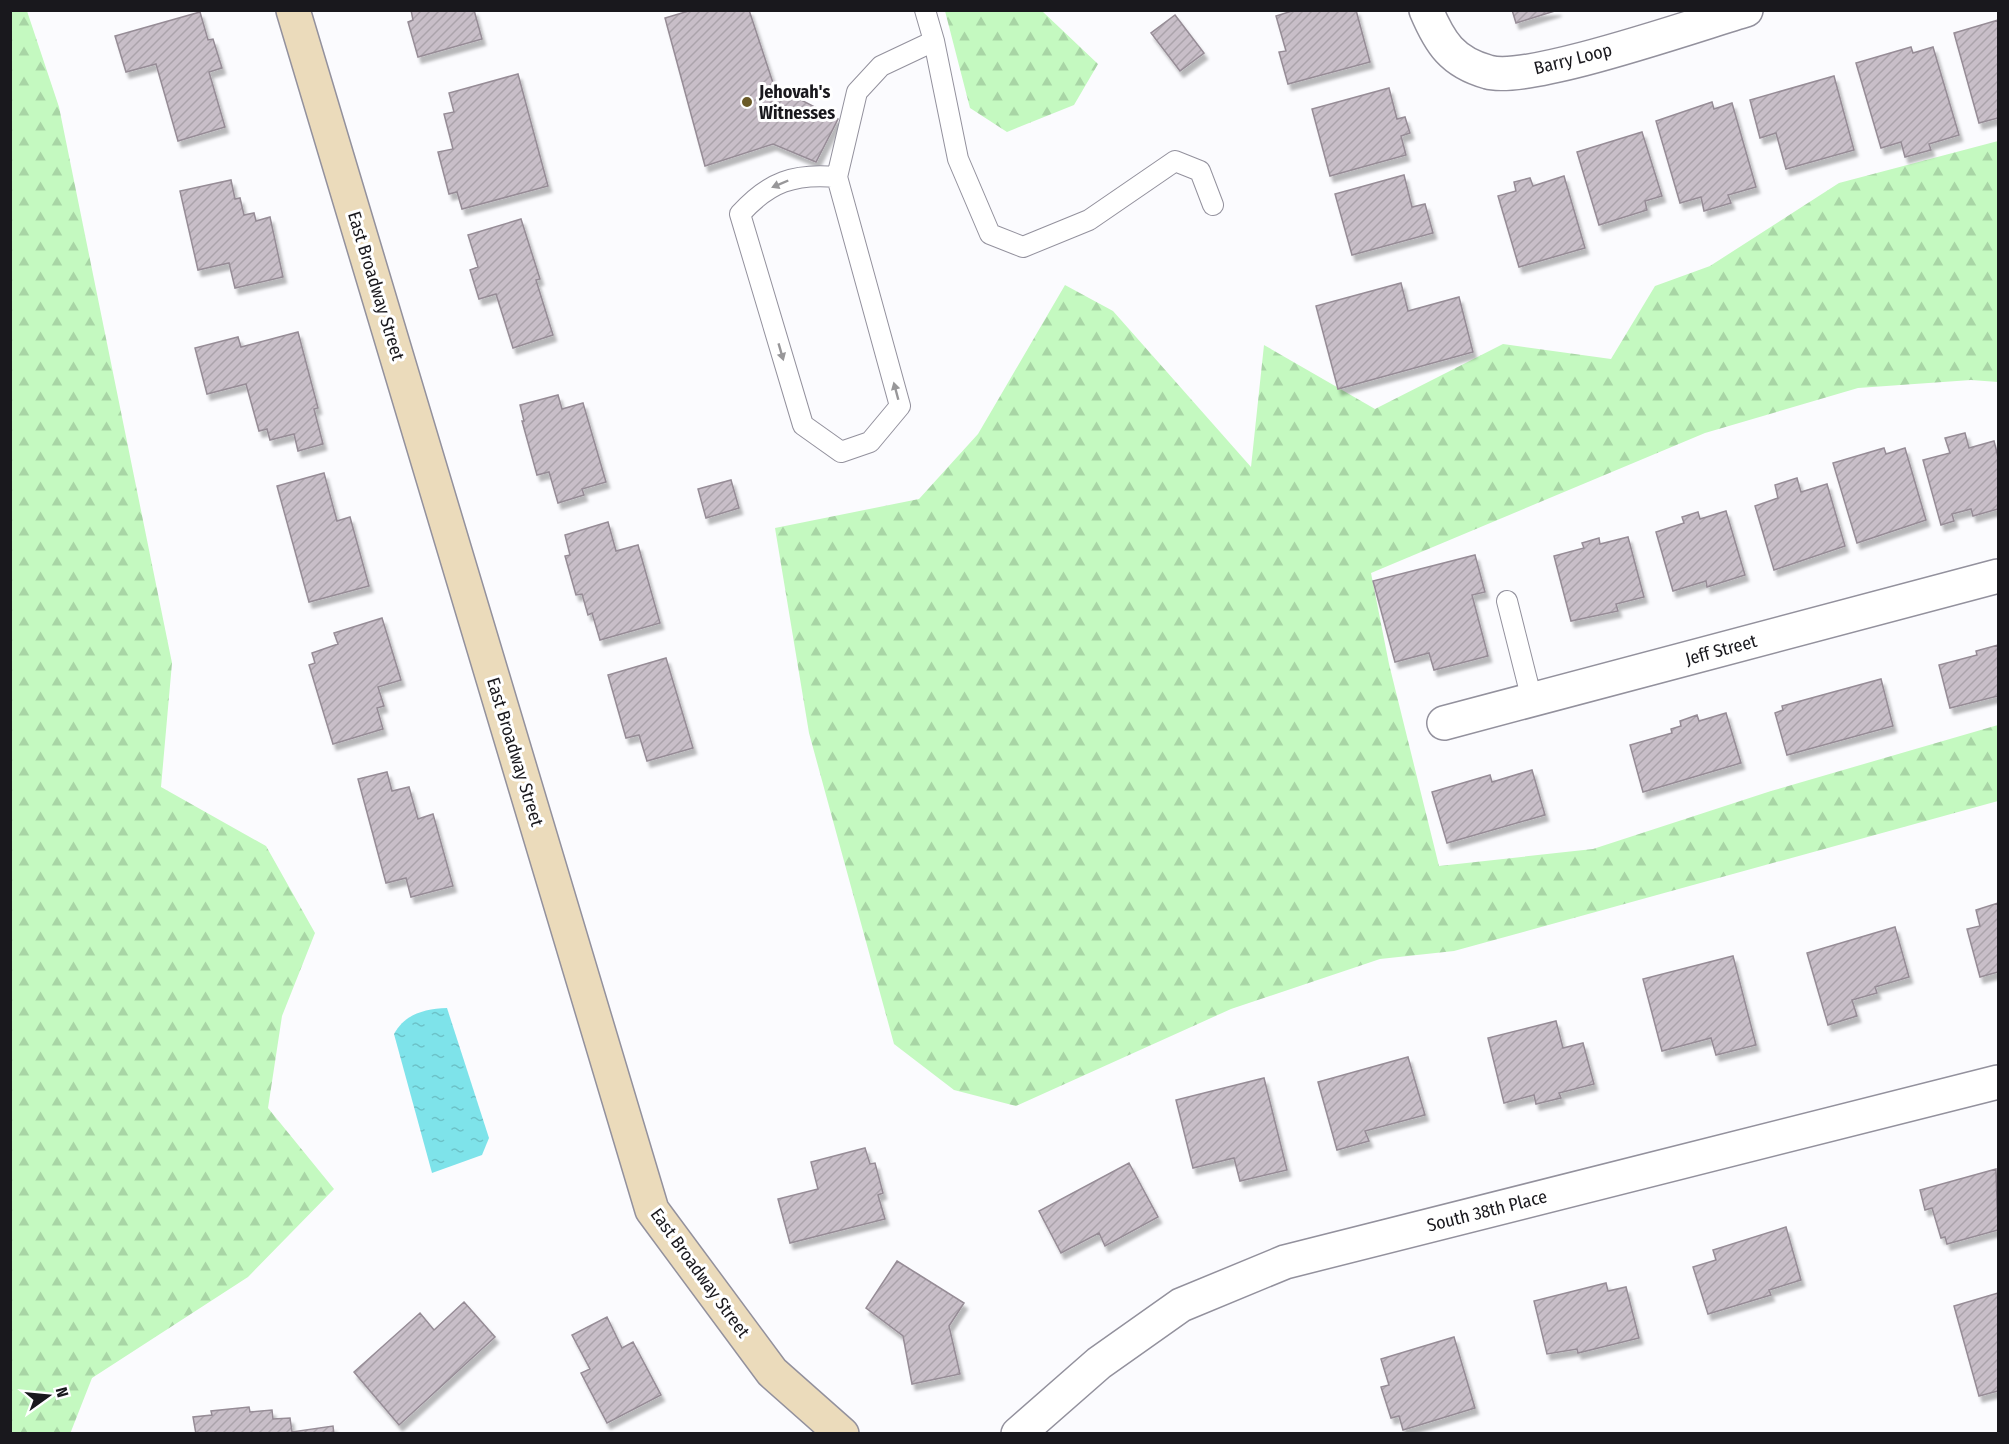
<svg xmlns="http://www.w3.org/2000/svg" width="2009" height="1444" font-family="'Fira Sans Condensed',sans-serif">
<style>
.forest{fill:url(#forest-firs)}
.water{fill:url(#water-ripples)}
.building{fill:url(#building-hatch);stroke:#968c96;stroke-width:1.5;filter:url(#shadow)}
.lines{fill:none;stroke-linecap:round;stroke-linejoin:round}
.lane-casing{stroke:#93919d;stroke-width:22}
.street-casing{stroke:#93919d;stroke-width:36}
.secondary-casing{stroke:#93919d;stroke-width:36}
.lane{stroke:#fff;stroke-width:20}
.street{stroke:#fff;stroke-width:33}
.secondary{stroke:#ebdbbb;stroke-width:33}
.oneway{fill:#989799}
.poi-dot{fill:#6a5a27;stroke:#fff;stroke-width:2}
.labels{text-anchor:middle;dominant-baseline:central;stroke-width:6;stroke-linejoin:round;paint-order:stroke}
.street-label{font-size:18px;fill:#19181d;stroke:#fff}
.poi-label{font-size:18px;font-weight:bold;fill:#19181d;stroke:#fff;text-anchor:start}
</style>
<defs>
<pattern id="forest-firs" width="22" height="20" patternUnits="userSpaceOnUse" patternTransform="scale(1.5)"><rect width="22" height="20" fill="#c4f9c0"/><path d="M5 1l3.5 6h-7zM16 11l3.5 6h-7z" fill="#a8d5a5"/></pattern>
<pattern id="water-ripples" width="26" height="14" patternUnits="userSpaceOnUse" patternTransform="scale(1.5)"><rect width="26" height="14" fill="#7ee3ea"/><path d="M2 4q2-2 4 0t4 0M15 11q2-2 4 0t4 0" fill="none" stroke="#6cc2c8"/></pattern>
<pattern id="building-hatch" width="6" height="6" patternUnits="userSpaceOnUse" patternTransform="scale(1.5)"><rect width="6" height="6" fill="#c8bec8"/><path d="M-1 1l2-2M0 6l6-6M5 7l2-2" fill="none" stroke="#aba3ab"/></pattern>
<filter id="shadow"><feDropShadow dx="3.5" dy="6" stdDeviation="1.5" flood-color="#0004"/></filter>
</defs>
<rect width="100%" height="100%" fill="#fbfbfe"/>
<path class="forest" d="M10 11H27L59 107 172 663 161 787 266 846 315 933 282 1016 268 1108 334 1189 248 1277 92 1378 70 1434 10 1433Z
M945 11H1042L1098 64 1074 105 1007 132 970 108Z
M1998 141V382L1971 380 1858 388 1705 433 1371 573 1389 664 1439 866 1593 849 1771 791 1998 725V801L1454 951 1380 959 1231 1009 1016 1106 954 1090 894 1044 809 733 775 528 919 499 978 434 1065 285 1113 311 1251 467 1264 345 1375 409 1503 344 1611 359 1655 286 1710 266 1839 183Z"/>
<path class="water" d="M447 1008 489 1138 482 1155 432 1173 394 1034C405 1014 424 1009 447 1008Z"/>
<path class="building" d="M411 10H474L482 39 418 57 408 22 413 20Z
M692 10H749L774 86 838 119 816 162 773 144 705 166 665 18Z
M1295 10H1356L1370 62 1288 84 1279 52 1286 51 1276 16Z
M1512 10H1558L1516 23Z
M200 12 208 40 213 39 222 68 209 72 225 127 178 141 156 64 126 72 115 36Z
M1175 15 1204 53 1180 71 1151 33Z
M1998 20V118L1979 123 1954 33Z
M1911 47 1913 53 1933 47 1959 135 1929 144 1931 150 1905 157 1901 142 1881 148 1856 63Z
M518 74 548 186 462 209 457 192 449 194 438 152 453 149 444 114 454 112 449 93Z
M1834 76 1854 150 1786 169 1776 133 1760 138 1750 100Z
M1389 88 1397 119 1405 117 1410 133 1401 136 1406 155 1330 176 1312 109Z
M1712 102 1714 109 1732 103 1756 187 1728 195 1731 203 1704 211 1701 197 1680 203 1656 121Z
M1642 132 1662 196 1645 201 1647 210 1599 225 1577 152Z
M1404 175 1412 207 1425 204 1433 233 1352 255 1335 194Z
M1564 176 1585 248 1519 267 1498 196 1516 191 1514 182 1530 178 1533 186Z
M231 180 235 199 240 198 244 215 254 213 256 221 270 217 283 277 235 288 229 263 198 270 180 191Z
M521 219 540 279 536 280 553 335 513 348 496 294 479 299 470 270 478 267 468 235Z
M1401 283 1408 311 1459 297 1473 352 1338 389 1316 306Z
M298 332 318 408 314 409 323 444 298 451 294 434 270 440 267 429 259 431 246 384 207 394 195 348 238 337 241 347Z
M558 395 562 409 583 403 606 482 582 489 584 495 558 503 549 472 537 475 522 421H524L520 405Z
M1965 433 1969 448 1994 441 1998 457V509L1973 516 1971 509 1952 514 1954 521 1941 525 1923 460 1950 453 1945 438Z
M1884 448 1886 454 1905 448 1926 520 1857 543 1833 463Z
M324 473 337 521 350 517 369 586 309 602 277 486Z
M1797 478 1801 492 1827 484 1845 546 1774 570 1755 506 1778 498 1775 485Z
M731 480 739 508 706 518 698 489Z
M1726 511 1745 575 1707 587 1706 581 1673 591 1656 532 1684 523 1682 517 1698 512 1700 519Z
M608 522 616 551 638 545 660 623 600 640 592 613 588 615 582 594 576 595 565 556 570 555 565 535Z
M1628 537 1644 597 1616 604 1618 611 1571 621 1554 556 1584 548 1582 543 1599 538 1600 544Z
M1475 555 1485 592 1472 595 1488 656 1434 670 1429 653 1395 662 1373 581Z
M382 618 401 680 378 687 384 706 377 708 383 729 333 744 309 665 315 663 312 653 338 644 334 633Z
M1998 645V696L1950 708 1939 665 1977 655 1976 651Z
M666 658 693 748 647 761 639 735 626 738 608 675Z
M1881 679 1893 726 1787 755 1775 713 1783 710 1782 706Z
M1726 713 1741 763 1643 792 1630 745 1672 733 1671 729 1681 726 1680 721 1697 715 1699 721Z
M1532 770 1545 815 1447 843 1432 792 1490 775 1492 782Z
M387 772 392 791 409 787 418 819 433 814 453 886 411 897 406 878 386 883 358 779Z
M1998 903V972L1980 977 1967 929 1980 926 1976 910Z
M1895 927 1909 977 1875 987 1877 993 1852 1000 1857 1016 1828 1025 1807 953Z
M1733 956 1756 1045 1716 1055 1711 1038 1662 1051 1643 979Z
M1556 1021 1563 1048 1583 1043 1594 1084 1559 1093 1561 1098 1536 1104 1534 1095 1504 1103 1488 1038Z
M1408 1057 1425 1115 1365 1131 1369 1141 1337 1150 1318 1082Z
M1264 1078 1287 1170 1240 1181 1234 1158 1193 1168 1176 1100Z
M865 1148 870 1164 875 1163 883 1193 878 1195 885 1219 790 1243 778 1199 818 1189 811 1162Z
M1129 1163 1158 1217 1105 1246 1099 1233 1061 1253 1039 1211Z
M1996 1169 1998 1230 1947 1244 1945 1237 1941 1238 1932 1208 1925 1210 1920 1190Z
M1786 1227 1801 1280 1769 1290 1771 1295 1708 1314 1693 1267 1716 1260 1713 1250Z
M897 1261 964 1303 949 1326 960 1374 912 1384 903 1336 866 1308Z
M1606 1283 1608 1291 1626 1287 1639 1338 1578 1353 1577 1349 1547 1354 1534 1301Z
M1998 1293V1391L1979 1396 1954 1306Z
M464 1302 495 1337 399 1425 354 1372 420 1313 434 1330Z
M607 1317 622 1348 633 1342 661 1395 607 1423 581 1373 590 1369 572 1335Z
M1454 1337 1475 1408 1403 1430 1399 1416 1391 1418 1381 1387 1389 1385 1381 1359Z
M249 1407 250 1412 272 1410 273 1419 290 1418 292 1432 333 1426 334 1434H196L193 1417 212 1415 211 1411Z"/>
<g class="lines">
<g class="lane-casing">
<path id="lane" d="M925 10 934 41 958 159 990 234 1023 247 1089 220 1175 161 1200 171 1213 205
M837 177C794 173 769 182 740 214L803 425 841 452 870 442 900 406 837 177 857 92 881 66 934 41
M1507 601 1532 700"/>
</g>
<g class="street-casing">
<path id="street" d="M1426 10C1440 43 1452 62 1488 72 1527 84 1698 24 1746 10
M1444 723 1998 576
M1018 1434 1099 1363 1181 1305 1285 1262 1998 1082"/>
</g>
<g class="secondary-casing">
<path id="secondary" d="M293 10 652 1210 772 1372 842 1434"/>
</g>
<use href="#lane" class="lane"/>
<use href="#street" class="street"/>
<use href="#secondary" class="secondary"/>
</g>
<defs><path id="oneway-solid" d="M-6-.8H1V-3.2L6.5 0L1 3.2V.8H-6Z" transform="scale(1.5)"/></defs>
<g class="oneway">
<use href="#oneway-solid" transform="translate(780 184) rotate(157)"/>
<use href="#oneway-solid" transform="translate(781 352) rotate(74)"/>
<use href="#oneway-solid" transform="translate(896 391) rotate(-105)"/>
</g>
<circle class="poi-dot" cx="747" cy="102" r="6"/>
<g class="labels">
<g class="street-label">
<text transform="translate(1573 59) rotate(-14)">Barry Loop</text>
<text transform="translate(376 286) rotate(73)">East Broadway Street</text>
<text transform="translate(1721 650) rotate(-15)">Jeff Street</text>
<text transform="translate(515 752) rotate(73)">East Broadway Street</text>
<text transform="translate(1487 1211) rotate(-14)">South 38th Place</text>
<text transform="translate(700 1273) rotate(54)">East Broadway Street</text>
</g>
<g class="poi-label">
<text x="759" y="92">Jehovah's<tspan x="759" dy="21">Witnesses</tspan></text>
</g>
</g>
<rect width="2009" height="1444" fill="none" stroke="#19181d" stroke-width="24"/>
<g transform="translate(48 1396) rotate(75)" stroke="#ffffff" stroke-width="4.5" paint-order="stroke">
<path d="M0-4.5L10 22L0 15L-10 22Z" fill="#19181d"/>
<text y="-9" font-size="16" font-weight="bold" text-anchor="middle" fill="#19181d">N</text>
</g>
</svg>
